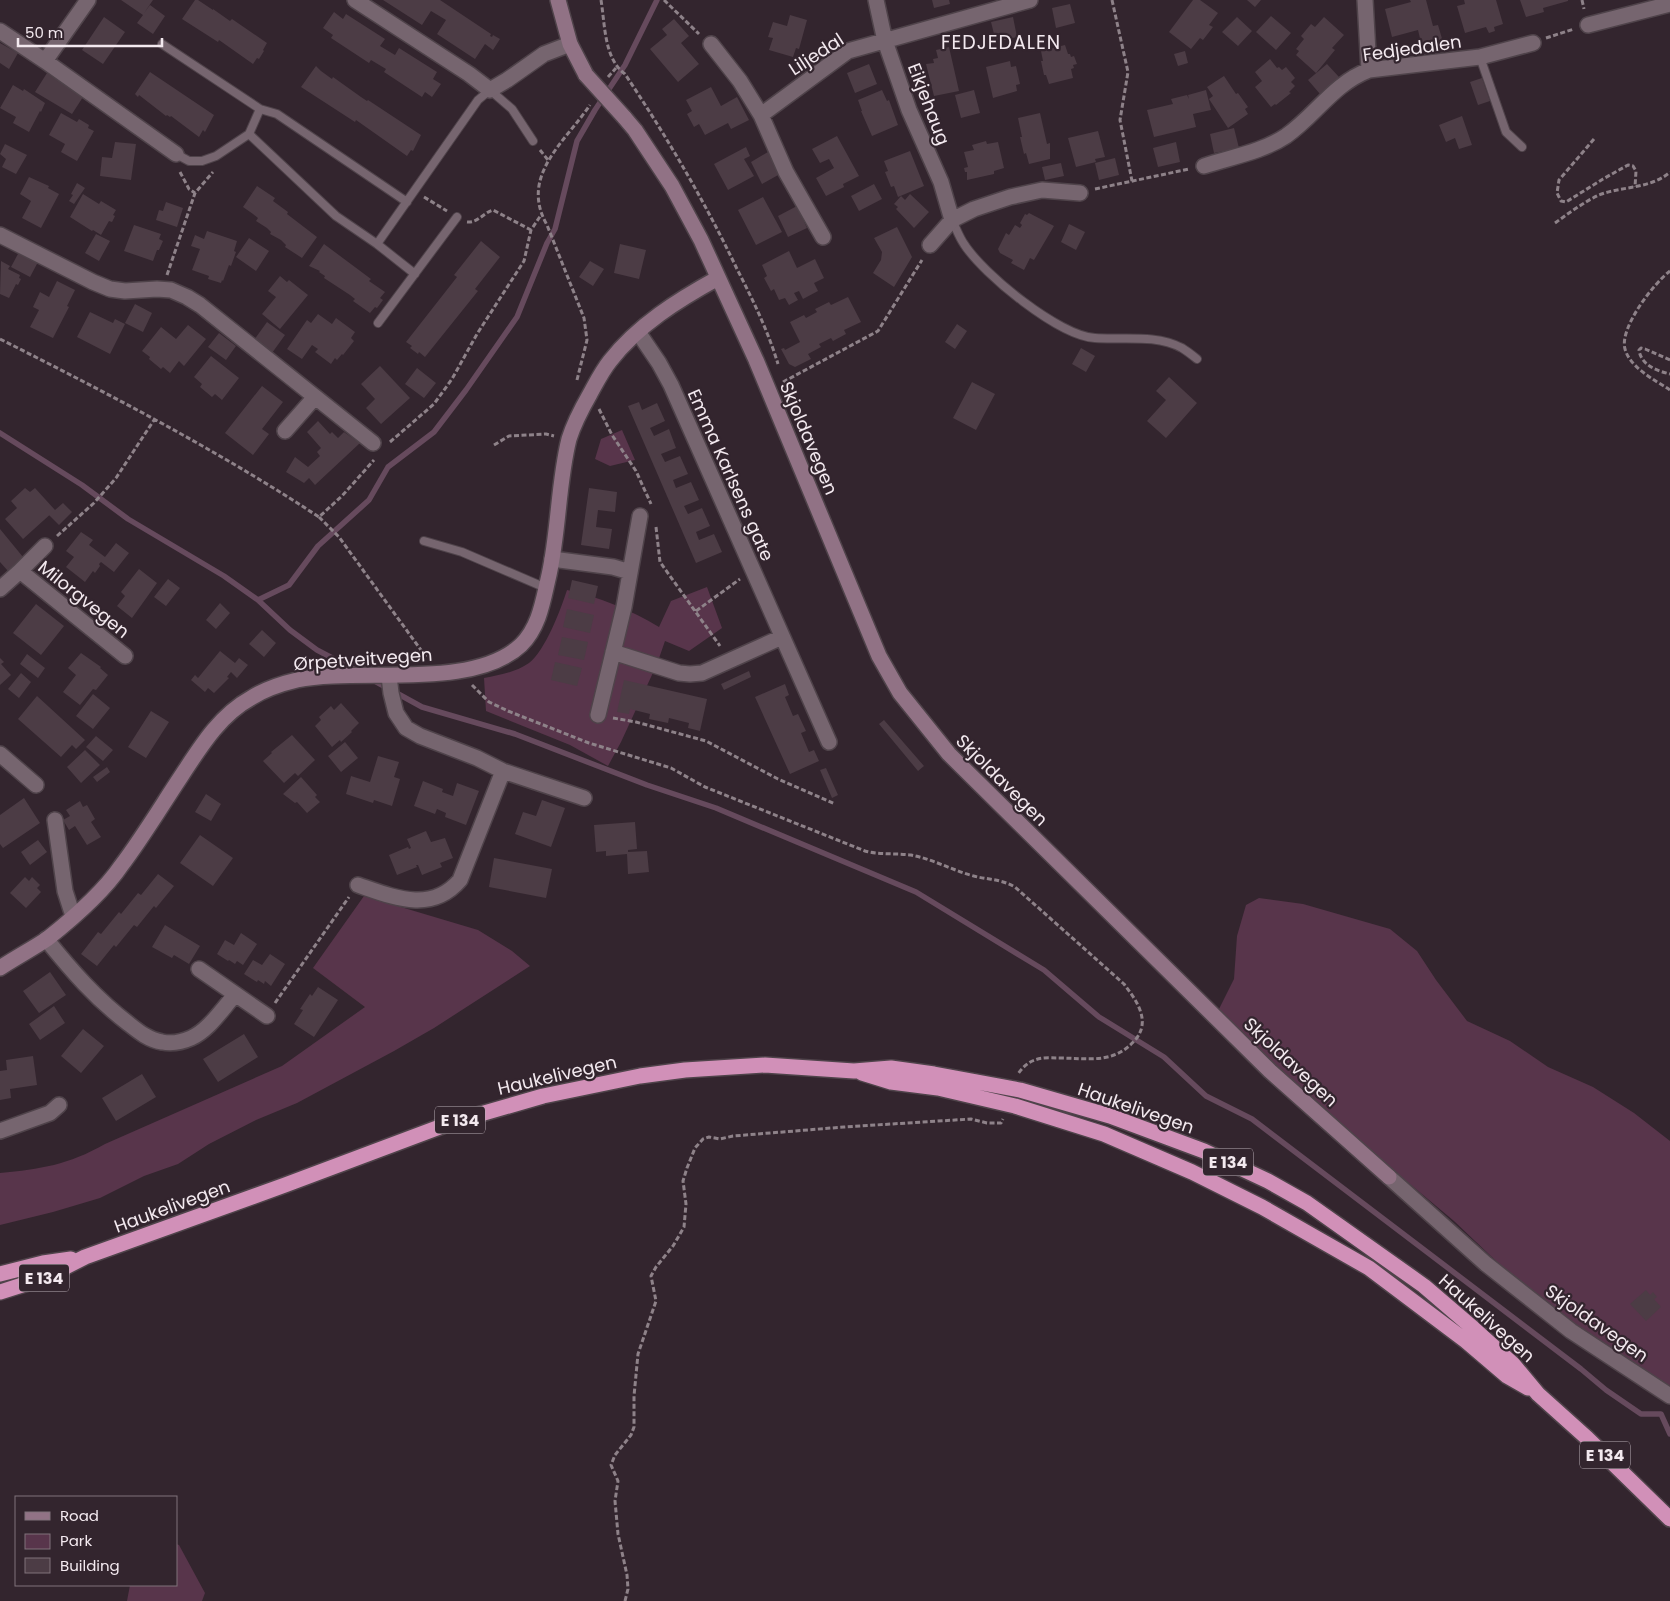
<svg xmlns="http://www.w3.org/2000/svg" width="1670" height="1601" font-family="Poppins,sans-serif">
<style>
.green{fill:#58354b}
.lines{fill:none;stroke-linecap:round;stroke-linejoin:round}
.stream{stroke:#664a5d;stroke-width:5.5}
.building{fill:#4c3c45}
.lane-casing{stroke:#4f434a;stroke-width:10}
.street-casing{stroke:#4f434a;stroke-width:18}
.secondary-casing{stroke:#4f434a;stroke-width:18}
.highway-casing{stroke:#4f434a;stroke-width:18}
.path{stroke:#8e8289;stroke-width:3;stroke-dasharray:5 2.5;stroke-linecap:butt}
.lane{stroke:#76656f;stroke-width:8}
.street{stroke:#76656f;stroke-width:15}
.secondary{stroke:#917285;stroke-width:15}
.highway{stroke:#d190b8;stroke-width:15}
.secondary-bridge-casing{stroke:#4f434a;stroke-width:18;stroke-linecap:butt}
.secondary-bridge{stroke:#917285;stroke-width:15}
.labels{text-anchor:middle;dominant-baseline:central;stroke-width:4.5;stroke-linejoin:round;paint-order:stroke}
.shield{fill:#33252e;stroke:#b9aeb5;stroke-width:1}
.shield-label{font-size:16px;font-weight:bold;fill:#f3e9ef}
.street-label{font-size:18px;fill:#f3e9ef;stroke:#33252e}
.neighbourhood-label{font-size:19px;letter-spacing:1px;fill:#f3e9ef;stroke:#33252e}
</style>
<rect width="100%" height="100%" fill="#33252e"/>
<path class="green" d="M622 430 635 460 610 466 595 459 601 439Z
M707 587 722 628 689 651 665 641 657 664 621 742 608 766 570 745 486 711 484 678C500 675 516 672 529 663 545 651 561 609 567 590 599 597 631 610 659 627L671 601Z
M364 896 478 930 512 951 530 966 434 1028 394 1051 297 1103 256 1120 209 1144 178 1164 144 1176 100 1198 53 1212 0 1225V1173C41 1169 68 1165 105 1144L282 1066 365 1007 313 968Z
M1259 898 1303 904 1390 929 1417 951 1436 980 1467 1021 1510 1041 1548 1067 1593 1087 1634 1113 1670 1141V1405L1649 1390 1617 1371 1580 1341 1454 1221 1411 1185 1341 1130 1217 1013 1234 979 1237 936 1246 905Z
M176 1544 179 1545 205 1593 202 1601H127L130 1585H176Z"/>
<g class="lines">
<path class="stream" d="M0 433 82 485 128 519 224 576 258 600 290 630 317 650 357 671
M258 600 289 585 318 546 369 500 388 467 434 432 466 390 517 317 547 243 555 229 577 141 595 110 625 65 657 0
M371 679 422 707 515 734 647 785 716 808 916 892 1044 970 1099 1017 1164 1057 1206 1096 1252 1119 1581 1369 1606 1390 1641 1414H1661L1670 1434"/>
</g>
<path class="building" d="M121 0H153L144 13 150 5 165 16 153 34 137 23 143 15Z
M195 0H198L213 10V9L230 21 232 19 267 43 263 50 264 51 259 59 257 58 253 64 219 40 218 42 182 19Z
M383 0H440L491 34 490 36 492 37 493 35 500 39 493 50 485 44 475 59 437 34 446 20 431 11 422 25Z
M932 0H949L950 4 934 8Z
M1193 0H1200L1218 13 1209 25 1213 27 1203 40 1200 38 1191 49 1169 32Z
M1247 0H1261L1255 7Z
M1410 0H1426L1433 26 1438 25 1443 42 1422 47 1418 30 1392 37 1385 9 1411 2Z
M1464 0H1496L1503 24 1494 27 1495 31 1489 33 1486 27 1465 33 1457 6 1465 4Z
M1520 0H1568V1L1543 8 1544 12 1526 17Z
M1070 4 1075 23 1056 28 1052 8Z
M334 12 343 19 346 14 385 39 380 46 395 55 399 48 437 72 433 79 441 84 432 97 425 92 422 97 384 72 386 69 371 60 369 63 331 38 333 35 323 28Z
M790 15 807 20 799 49 796 48 793 57 769 50 773 38 768 37 773 22 787 26Z
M1271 16 1291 33 1276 50 1256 32Z
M104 17 125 32 103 64 82 50Z
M1013 17 1017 37 996 42 991 22Z
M1237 17 1252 31 1238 46 1222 32Z
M1324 17 1344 35 1332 48 1335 50 1316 73 1296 55 1299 51 1296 49 1304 39 1301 36 1311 24 1315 27Z
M674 19 689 36 681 43 699 64 678 82 650 49 667 35 662 29Z
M0 43 18 53 9 69 0 63Z
M1065 45 1068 54H1070L1071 57 1074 56 1077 64 1073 65 1074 68 1071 69 1073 78 1049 84 1046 75H1044L1041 61H1043L1041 51Z
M949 47 959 91 934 96 926 64 934 63 933 59 938 58 936 50Z
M1185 51 1188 63 1178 66 1174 54Z
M1270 59 1277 68 1279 67 1282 70 1286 67 1295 78 1291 82 1295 86 1289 92 1291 93 1276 105 1275 104 1271 107 1255 87 1262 81 1255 72Z
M1010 61 1011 67 1016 66 1020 84 1016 85 1017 91 993 98 986 67Z
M869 64 877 84 855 93 847 73Z
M1327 64 1339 77 1320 94 1308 80Z
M316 66 321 71 332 79 333 77 361 97 367 101 368 100 421 135 413 151 411 150 407 156 356 120 355 122 301 87Z
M150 72 214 115 205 132 203 130 199 137 171 116 170 117 167 115 166 116 139 95 138 97 135 94Z
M47 73 83 97 72 114 35 92Z
M1224 76 1236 94 1238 93 1248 107 1245 109 1248 114 1228 128 1209 99 1213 96 1207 87Z
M1482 78 1490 101 1478 105 1470 82Z
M13 85 23 91 24 89 45 103 41 112 40 111 29 132 13 123 16 117 0 108Z
M711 87 721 106 737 97 749 120 731 129 728 123 705 135 699 124 694 127 687 114 692 111 686 100Z
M882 90 887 101 889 100 898 125 872 136 861 111H862L858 100Z
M974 90 980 113 961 118 955 95Z
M1206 90 1211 110 1193 114 1196 127 1154 137 1147 110 1173 104 1171 99 1187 95 1189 99 1188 95Z
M61 113 77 122 79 119 89 125 88 128 94 131 77 161 61 152 65 144 49 135Z
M1040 113 1047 144 1050 143V159L1029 164 1026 153 1024 154 1020 137H1022L1018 118Z
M1462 116 1472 145 1459 149 1455 138 1446 142 1439 125Z
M1234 128 1239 148 1214 153 1210 134Z
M1098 131 1105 157 1095 159 1096 162 1076 167 1068 138Z
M837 136 859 176 843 184 844 187 826 196 816 178 834 168 829 159 820 163 812 149Z
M986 141 987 144 998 142 1004 168 994 171V174L967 180V172H965L964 168 968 167 964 152 974 150 972 145Z
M115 142 136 144 131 180 100 176 102 157 112 158Z
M1176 142 1180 162 1158 167 1153 148Z
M5 144 27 155 16 174 2 167 6 159 0 154Z
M746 147 750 156 744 159 754 176 728 190 714 164Z
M910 151 924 186 898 197 894 186 891 187 885 172 888 171 884 161Z
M768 152 780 174 762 184 751 162Z
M1115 158 1119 175 1099 180 1095 163Z
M1061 163 1064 176 1045 180 1042 167Z
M29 177 49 186 48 188 59 194 41 228 22 218 31 201 20 194Z
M77 183 85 188 74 204 69 201 73 195 71 194Z
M874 184 882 199 859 211 851 196Z
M257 186 275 198 273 201 288 212 287 214 317 237 302 258 285 247 286 245 281 240 270 234 271 232 267 228 256 221 258 218 253 214 243 207Z
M83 194 99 204 101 201 116 210 113 215 115 216 112 222 109 221 101 235 93 230 92 231 70 217Z
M910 194 929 212 914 228 896 209 898 207 894 204 901 196 905 200Z
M763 197 782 232 756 245 738 210Z
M166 202 183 208 177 227 156 220 159 210 163 211Z
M797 206 807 228 788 237 778 216Z
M1029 213 1054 226 1034 260 1030 258 1024 270 1011 263 1013 260 1000 253 998 249 1006 233 1009 235 1015 225 1020 228 1022 225 1020 223 1025 214 1027 215Z
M1069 224 1085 232 1076 250 1061 242Z
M134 225 161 234 159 239 163 241 159 250H157L153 261 124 251Z
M897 227 912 257 894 287 873 273 881 260 882 252 874 238Z
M207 231 237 241 234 251 236 252 231 266 229 265 223 281 222 280 221 283 208 279 209 276 192 270 200 249 191 246 195 235 204 239Z
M96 234 110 241 99 261 85 253Z
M249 238 269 251 256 271 236 257Z
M481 241 500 257 475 289 478 291 425 357 419 352 418 354 410 348 412 346 406 342 457 277 454 275Z
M324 244 371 279 369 281 385 292 380 298 383 300 377 308 375 307 370 313 353 301 355 299 350 295 324 278 325 276 319 272 320 271 309 266Z
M620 244 646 250 639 279 614 273Z
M789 251 797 268 815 259 824 278 814 283 818 291 803 299 799 291 794 293 798 300 789 305 785 298 779 300 774 289 771 291 764 278 767 276 762 265Z
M19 252 38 262 30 277 11 267Z
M1 261 10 266 8 269 20 275 19 278 21 279 18 285 16 284 9 298 0 294Z
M590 261 604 269 593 286 579 277Z
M280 276 287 282 289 280 308 295 280 329 262 314 276 297 268 291Z
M57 281 75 290 67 306 69 307 53 338 30 327 39 310 33 307 40 292 49 297Z
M848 297 861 322 844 330 846 334 833 341 831 338 819 344 821 347 808 354 811 359 795 367 789 364 781 349 784 348 785 350 800 342 790 322 804 315 806 318 817 312 815 309 829 302 831 305Z
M135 304 152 313 143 332 125 323Z
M90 312 113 323 115 319 125 324 110 354 77 337Z
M318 314 332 324 336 318 355 332 351 338 354 341 343 355 342 354 337 360 335 358 331 364 315 352 318 349 312 345 302 359 287 349 307 320 311 323Z
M267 322 285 335 272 353 254 340Z
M957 324 967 331 955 349 945 342Z
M188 325 206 339 184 366 179 361 170 373 163 367 161 369 149 359 150 357 142 351 161 327 176 339Z
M219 333 236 346 226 360 208 347Z
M1081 348 1095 356 1086 372 1072 364Z
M211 356 239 378 222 400 215 394 212 397 200 387 202 384 194 377Z
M380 366 410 398 381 424 366 408 375 399 361 384Z
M417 368 436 383 424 398 405 384Z
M1169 377 1197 403 1166 438 1147 421 1166 400 1156 391Z
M972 382 995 394 976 430 953 418Z
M262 386 283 402 262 429 269 434 253 455 225 433Z
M639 402 642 410 657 403 665 421 650 428 654 436 669 429 676 448 661 454 665 462 680 456 688 474 673 480 676 488 691 482 699 500 684 506 688 514 702 508 710 526 696 532 699 540 714 534 722 552 696 563 628 406Z
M318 421 330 434 332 432 338 438 344 432 360 443 315 485 309 478 304 483 286 472 295 457 308 467 320 456 317 452 321 448 307 432Z
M25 488 30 492 35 488 55 510 63 503 72 512 59 525 49 515 54 511 23 539 5 519 17 508 11 501Z
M589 488 617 492 615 512 598 510 596 527 612 529 609 549 581 545Z
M0 529 23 557 8 571 0 562Z
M81 532 93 540 89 545 105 557 116 543 129 553 114 572 101 562 99 564 100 566 95 573 93 571 85 582 66 567 74 557 66 551Z
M139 569 157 583 132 618 117 606 125 596 121 592Z
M168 579 180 588 166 606 154 597Z
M572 580 598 586 594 604 568 598Z
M220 603 230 613 216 629 206 620Z
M36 604 64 626 41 655 13 633Z
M567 609 594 615 590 633 563 627Z
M262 630 276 643 264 657 249 644Z
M562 637 588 642 584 660 558 655Z
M220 651 235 663 239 658 248 665 237 678 231 672 227 677 229 678 214 693 208 688 205 692 191 680 195 675 198 678Z
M81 653 101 667 100 668 108 675 96 690 93 689 80 705 63 692 76 675 68 668Z
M27 654 45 668 38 678 20 664Z
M0 658 4 662 1 664 11 675 0 685Z
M555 662 582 668 577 686 551 680Z
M749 671 751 677 724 690 721 684Z
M21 673 31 682 19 698 8 689Z
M624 680 707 699 700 731 688 728 689 723 669 718 668 723 649 719 650 714 630 709 629 714 617 712Z
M785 684 789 695 785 697 793 716 798 714 806 731 801 733 809 752 814 750 819 761 790 774 755 697Z
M93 694 110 708 93 729 76 716Z
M37 696 85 740 76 749 72 745 61 757 18 719Z
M341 703 359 723 351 731 352 732 341 742 340 740 332 747 315 726 321 720 319 717 331 706 334 710Z
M151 711 169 722 146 758 128 747Z
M884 720 924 766 918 771 879 724Z
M292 735 315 760 298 776 295 773 284 783 263 761 272 753 271 752Z
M96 736 113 750 103 761 86 747Z
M345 742 358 758 341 772 328 756Z
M85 750 100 765 81 783 67 767Z
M378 756 399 762 394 777 400 779 392 806 374 800 373 803 346 794 351 776 370 782Z
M107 767 110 772 97 782 93 777Z
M826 768 838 795 832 798 820 770Z
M301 777 317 795 315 797 320 802 307 813 297 802 295 803 283 794Z
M423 781 443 789 442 792 453 796 457 783 479 791 466 825 445 817 446 813 437 809 435 814 414 806Z
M206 794 221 804 211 821 195 812Z
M24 798 40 823 3 848 0 844V815Z
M542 800 565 808 551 847 515 834 523 812 536 816Z
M80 801 83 807 87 805 95 819 91 822 101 837 87 845 75 826 69 830 63 820 70 816 66 810Z
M635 822 637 849 628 850V852L647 851 649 872 628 874 627 854 606 856V851L596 852 594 825Z
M426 831 431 842 445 838 453 858 440 863 442 867 422 875 418 865H416L417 867 397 875 389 855 408 847 409 849 411 848 407 839Z
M200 835 233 858 213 886 180 863Z
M38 840 47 852 30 865 21 852Z
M494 858 552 869 546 898 489 887Z
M158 874 174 886 156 908 154 906 137 927 134 925 116 947 114 945 97 966 81 954 98 932 101 934 119 912 121 914 138 893 141 895Z
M25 877 29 881 32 877 40 885 37 888 41 892 26 908 10 893Z
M165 925 200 946 189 964 174 955 172 958 152 947Z
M241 933 257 944 243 965 237 961 235 964 229 960 228 961 217 954 225 940 234 945Z
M270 954 285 964 271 986 265 981 264 984 258 980 257 982 244 974 253 960 262 965Z
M50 972 66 995 39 1013 23 991Z
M318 987 338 1000 314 1037 294 1024 303 1010 300 1009 310 994 312 996Z
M54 1006 65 1023 40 1040 29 1024Z
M83 1029 104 1046 81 1073 61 1056Z
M244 1034 258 1057 218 1082 203 1059Z
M33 1056 37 1085 10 1089 11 1098 0 1100V1071L7 1070 6 1060Z
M142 1074 156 1097 116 1121 102 1098Z
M1646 1290 1650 1295 1653 1292 1657 1297 1654 1299 1661 1307 1646 1321 1630 1304Z"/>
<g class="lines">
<g class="lane-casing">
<path id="lane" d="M162 44 260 109 277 114 407 202
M1480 57 1506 132 1522 147
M249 134 336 216 377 244 415 274
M176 154 189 161H202L216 156 249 134 260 109
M952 220C956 228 959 237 964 244 983 274 1059 336 1095 338 1123 340 1156 334 1182 348 1187 351 1192 355 1197 359
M377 244 478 100 490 90 512 109 533 141
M378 323 457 217
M424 541 462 552 546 588"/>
</g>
<g class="street-casing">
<path id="street" d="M355 0 469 74 490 90 507 80 544 54 570 44
M876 0 885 41 909 110 941 182 952 220
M1365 0 1369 70
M1588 25 1670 4
M0 31 45 61 176 154
M711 44 740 81 761 115
M45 61 88 0
M1204 166C1231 157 1262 152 1286 136 1316 115 1333 84 1369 70L1480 57 1533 43
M0 235 93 282 110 289 125 291 157 289 171 290 187 297 200 305 373 443
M823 237 786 172 761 115 848 51 1030 0
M930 245 952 220 974 209 1010 197 1042 190 1080 193
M638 332 659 363 671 385 829 742
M285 431 315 397
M552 559 613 567 630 572
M20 571 45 546
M0 589 20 571 125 656
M613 652 679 673 690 674 702 673 782 637
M389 676 391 693 396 713 406 728 420 736 477 758 503 771 584 798
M598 715 624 607 640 516
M0 754 36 785
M55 820 65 891 73 916
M358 885C393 897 431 914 460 880L503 771
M46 939C71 970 96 999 129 1024 139 1032 149 1040 162 1042 172 1044 182 1042 191 1038 209 1030 222 1009 235 995
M199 969 267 1016
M0 1131 50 1113 59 1105
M1389 1177 1486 1264 1571 1331 1670 1396"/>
</g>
<g class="secondary-casing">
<path id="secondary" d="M558 0 570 44 586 75
M624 117 635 130 672 186 701 240 756 360 879 656 900 693 949 754 1270 1071 1389 1177
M0 968C15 958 32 949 47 939 71 920 104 891 121 866 143 837 162 805 182 775 201 746 220 715 251 698 265 689 280 684 297 680 359 667 472 691 521 645 540 626 543 600 549 575 559 530 558 483 569 439 574 423 582 408 590 394 596 383 602 371 610 361 638 325 678 300 718 278"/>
</g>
<g class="highway-casing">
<path id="highway" d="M862 1073 891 1082 938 1088 1015 1106 1104 1134 1192 1172 1262 1207 1369 1268 1466 1341 1507 1376 1528 1388
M0 1274 43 1263 71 1259
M0 1292 44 1278 85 1257 285 1185 453 1122 543 1096 640 1076 685 1070 765 1065 854 1071 891 1068 934 1074 1020 1090 1110 1116 1204 1151 1268 1181 1307 1203 1424 1286 1473 1328 1513 1364 1538 1394 1587 1438 1670 1519"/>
</g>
<path class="path" d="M601 0C605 24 604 59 625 74 667 137 705 202 737 269 753 300 768 331 778 364
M664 0 699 34
M1112 0 1128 72 1120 120 1132 181
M1582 0 1584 9
M1546 38 1574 29
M608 77 616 68
M1594 139 1559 180 1557 193 1561 201 1566 202 1603 179 1628 165 1633 166 1636 171 1635 187
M540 150 548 160
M180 172 189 189 195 193
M1095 189 1189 169
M424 197 447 211
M467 222C478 223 483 213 493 210L531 230
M1555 223C1569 213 1584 202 1599 195 1622 186 1651 189 1670 172
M1670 271C1654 283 1619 328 1625 349 1630 368 1655 380 1670 390
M167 275 195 193 213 172
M0 339C109 394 217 450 319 517L342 496 374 460
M1670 360 1645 349 1641 348 1639 350C1641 365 1657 371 1670 374
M577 380 587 340 584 318 547 225C519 176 565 142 590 105
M783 382 878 331 922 260
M599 409 612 435 636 471 651 504
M390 442 434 404 452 379 477 334 524 261 531 230 541 215
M494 445 509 436 546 434 554 436
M319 517 339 537 426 657
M656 527 660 562 720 646
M57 536 94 503 116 478 154 420
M696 611 740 579
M472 685 489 702 508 711 589 743 671 768 705 787 865 851C880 855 896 853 911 855 932 859 950 869 970 875 986 880 999 878 1015 887L1124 984C1136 1000 1151 1020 1136 1039 1114 1065 1089 1058 1058 1058 1051 1058 1042 1057 1035 1060 1028 1062 1022 1068 1018 1074
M613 718 636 722 706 741 778 779 835 804
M275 1003 349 897
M625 1601 628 1589 627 1575 618 1534 615 1501 618 1481 611 1465 615 1455 631 1435 634 1427V1396L638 1354 656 1301 651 1276 656 1267 673 1246 684 1227 686 1204 683 1181 687 1168 695 1148 703 1139 709 1137 720 1139 733 1136 844 1127 971 1119 987 1123H1001L1003 1119"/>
<use href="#lane" class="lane"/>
<use href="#street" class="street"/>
<use href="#secondary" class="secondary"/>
<use href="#highway" class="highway"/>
<g class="secondary-bridge-casing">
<path id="secondary-bridge" d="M586 75 624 117"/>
</g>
<use href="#secondary-bridge" class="secondary-bridge"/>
</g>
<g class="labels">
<g class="shield">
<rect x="435" y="1106.5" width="50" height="27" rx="4"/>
<rect x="1203" y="1148.5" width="50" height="27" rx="4"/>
<rect x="19" y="1264.5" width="50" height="27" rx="4"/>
<rect x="1580" y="1441.5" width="50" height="27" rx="4"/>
</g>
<g class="shield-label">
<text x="460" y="1120">E 134</text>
<text x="1228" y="1162">E 134</text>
<text x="44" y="1278">E 134</text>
<text x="1605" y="1455">E 134</text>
</g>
<g class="street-label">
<text transform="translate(1412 48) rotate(-8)">Fedjedalen</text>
<text transform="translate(816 54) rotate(-33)">Liljedal</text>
<text transform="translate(929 104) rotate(69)">Eikjehaug</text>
<text transform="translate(809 438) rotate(67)">Skjoldavegen</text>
<text transform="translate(731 475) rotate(66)">Emma Karlsens gate</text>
<text transform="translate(84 599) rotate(39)">Milorgvegen</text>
<text transform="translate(363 659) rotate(-4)">Ørpetveitvegen</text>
<text transform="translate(1002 780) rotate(45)">Skjoldavegen</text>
<text transform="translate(1291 1062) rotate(43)">Skjoldavegen</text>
<text transform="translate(557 1075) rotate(-13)">Haukelivegen</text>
<text transform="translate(1136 1108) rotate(19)">Haukelivegen</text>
<text transform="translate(172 1206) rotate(-20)">Haukelivegen</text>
<text transform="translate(1487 1318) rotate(42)">Haukelivegen</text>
<text transform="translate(1597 1323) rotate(35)">Skjoldavegen</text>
</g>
<g class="neighbourhood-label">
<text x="1001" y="42">FEDJEDALEN</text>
</g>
</g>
<rect x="15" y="1496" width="162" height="90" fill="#33252e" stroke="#80737b"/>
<rect x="25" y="1512" width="25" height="8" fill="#917285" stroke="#80737b"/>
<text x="60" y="1521" font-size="15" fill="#f3e9ef">Road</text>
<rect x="25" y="1534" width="25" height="15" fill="#58354b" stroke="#80737b"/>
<text x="60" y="1546" font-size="15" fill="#f3e9ef">Park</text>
<rect x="25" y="1558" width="25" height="15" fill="#4c3c45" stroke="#80737b"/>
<text x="60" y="1571" font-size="15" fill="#f3e9ef">Building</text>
<path d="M18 38v8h144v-8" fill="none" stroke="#f3e9ef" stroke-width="2.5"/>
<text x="25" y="38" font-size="15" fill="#f3e9ef" stroke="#33252e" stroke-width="4" paint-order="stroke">50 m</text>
</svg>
